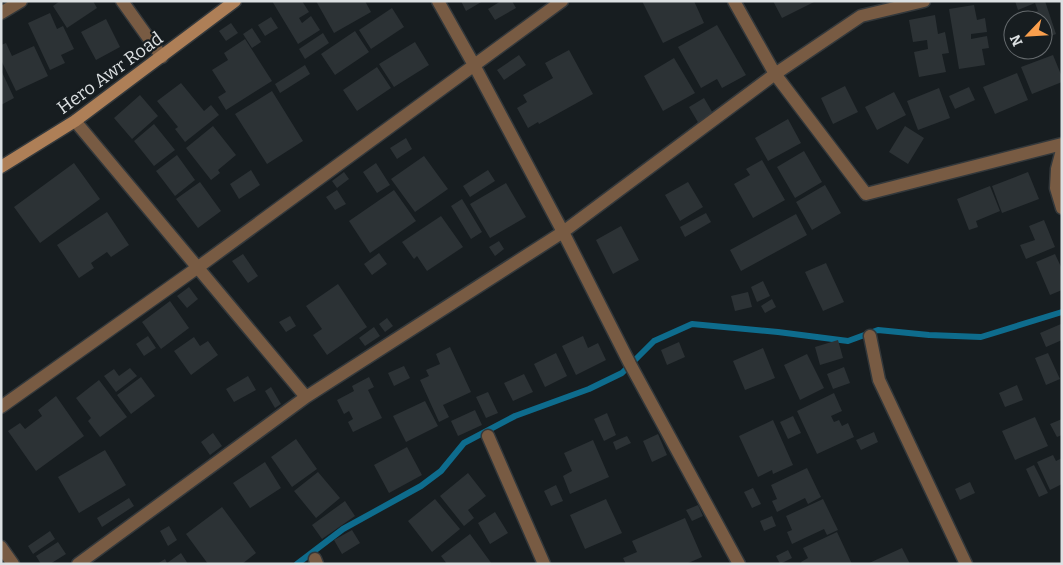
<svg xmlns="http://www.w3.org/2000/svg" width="1063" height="565" font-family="Bitter,serif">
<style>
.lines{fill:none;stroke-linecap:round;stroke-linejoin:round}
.stream{stroke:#0e6c8d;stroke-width:6}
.building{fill:#2c3235}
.minor-casing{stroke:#33383b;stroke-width:15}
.secondary-casing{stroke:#33383b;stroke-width:15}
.minor{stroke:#785b43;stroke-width:12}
.secondary{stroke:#ae7f57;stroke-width:12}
.labels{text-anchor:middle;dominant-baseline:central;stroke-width:4.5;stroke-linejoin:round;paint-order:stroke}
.street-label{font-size:18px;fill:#dce0e2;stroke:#171d20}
</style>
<rect width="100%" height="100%" fill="#171d20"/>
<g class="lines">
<path class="stream" d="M297 564 343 529 421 486 441 471 464 443 515 416 589 389 622 373 654 341 692 324 778 332 848 341 878 330 929 335 981 337 1062 312"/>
</g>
<path class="building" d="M60 1H93L97 8 67 28 53 6Z
M272 1H302L309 12 299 18 302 23 311 16 320 30 298 44Z
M316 1H365L371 12 334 33Z
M461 1H483L466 11Z
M501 1H512L516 8 495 20 488 9Z
M642 1H694L704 23 663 43Z
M773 1H816L782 18Z
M1015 1H1045L1056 34 1048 37 1051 43 1043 46V20H1023L1022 17 1038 11 1035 3 1018 10Z
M974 5 977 20 985 18 987 32 971 34V39L987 36 989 48 982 49 985 65 959 69 949 9Z
M392 8 404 27 371 49 359 30Z
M50 13 57 29 63 26 74 49 61 55 65 63 50 70 28 23Z
M935 15 938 34 945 32 949 53 942 54 946 72 919 77 914 52 928 49 927 40 913 42 909 20Z
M271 17 278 28 265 36 258 25Z
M106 19 120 47 96 60 81 32Z
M231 23 238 33 226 41 219 31Z
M717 25 746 75 722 88 717 79 701 88 678 47Z
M252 28 261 42 252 48 243 34Z
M355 31 369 52 335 75 321 54Z
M323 33 329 43 305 59 299 49Z
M245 39 272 81 226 110 218 97 226 92 212 70 228 60 224 53Z
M415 42 429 65 394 87 379 64Z
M6 43 12 56 34 46 48 76 16 91 1 60V45Z
M569 50 593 94 539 124 538 122 528 128 517 108 527 102 523 95 553 78 545 63Z
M519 55 526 65 504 80 497 70Z
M1053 55 1062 77V82L1032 94 1021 67Z
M674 58 695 93 663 111 644 76Z
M305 65 310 74 280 93 275 84Z
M377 67 391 88 357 111 343 90Z
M1 70 14 98 1 105Z
M1017 73 1028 100 995 114 983 87Z
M181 83 204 111 211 105 219 115 185 142 175 129 178 127 157 101Z
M845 86 858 112 833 124 821 98Z
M969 87 975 100 955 109 949 96Z
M939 88 950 118 918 130 907 101Z
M272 91 303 141 267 164 235 114Z
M894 92 906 115 877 130 865 107Z
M140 95 158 116 132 139 114 118Z
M704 98 714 115 699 124 689 107Z
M788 119 801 143 768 161 755 138Z
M154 124 175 150 154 166 134 141Z
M213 126 236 155 218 170 220 173 211 180 186 148Z
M905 126 924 138 908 164 889 152Z
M406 138 412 149 397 159 390 148Z
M804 151 822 182 795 198 777 167Z
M177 155 195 180 175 196 156 171Z
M424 156 448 189 415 212 391 179Z
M762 160 785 200 753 218 734 184 750 175 746 169Z
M74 163 100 199 40 243 14 207Z
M376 163 390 185 377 193 363 172Z
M251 170 260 185 239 199 230 184Z
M488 170 495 181 470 197 463 186Z
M344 172 349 179 337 188 332 181Z
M1028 172 1039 199 1002 213 992 186Z
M200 182 221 211 198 228 176 199Z
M688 182 703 207 680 221 665 195Z
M506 183 526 217 490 238 470 204Z
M825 185 841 213 812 230 796 202Z
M990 186 1000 211 976 221 978 227 969 230 957 199Z
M337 190 346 204 335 210 326 197Z
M394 190 416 221 370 253 349 221Z
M462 199 482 232 471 239 451 206Z
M107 212 129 245 111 257 107 252 91 263 94 268 79 278 57 245Z
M706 213 711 222 685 237 680 227Z
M796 214 807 235 741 271 730 250Z
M441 216 463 247 427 271 417 256 414 259 402 242Z
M1044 220 1055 247 1026 259 1020 245 1035 240 1029 226Z
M621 226 639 260 613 274 596 240Z
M499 241 504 249 495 256 489 247Z
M379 253 387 264 372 275 364 264Z
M243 254 258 276 248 283 232 261Z
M1055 254 1062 269V290L1050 295 1036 262Z
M826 263 844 302 823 311 805 272Z
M763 281 770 296 757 302 751 287Z
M338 284 367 327 327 355 313 335 322 329 306 306Z
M189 287 198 299 187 308 177 296Z
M748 292 752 307 735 311 731 296Z
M772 299 776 307 765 313 761 306Z
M170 301 189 328 161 349 142 322Z
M290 316 296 326 286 332 279 322Z
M387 318 393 326 385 332 379 324Z
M1061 324 1062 340 1046 347 1040 333Z
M374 327 380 336 365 346 359 338Z
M148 336 156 348 144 356 136 344Z
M583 336 588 348 598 343 606 360 576 375 562 346Z
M194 337 200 346 208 341 218 355 191 375 174 351Z
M838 340 843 358 820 365 815 347Z
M679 342 685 357 667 365 661 350Z
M450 347 471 392 443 405 449 417 439 422 420 380 429 376 426 370 440 364 436 354Z
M763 348 775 378 745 390 733 361Z
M556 353 567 376 545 387 534 364Z
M1048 353 1060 379 1046 385 1035 358Z
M807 354 824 388 800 400 784 365Z
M404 366 410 378 394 386 388 373Z
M844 367 850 383 833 389 827 374Z
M130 368 137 376 116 392 104 376 114 369 119 376Z
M524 374 533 392 513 401 504 383Z
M248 376 256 390 234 402 226 389Z
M141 377 155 396 131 414 117 395Z
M369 377 374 387 368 390 382 418 353 432 348 422 353 419 349 411 344 414 337 400 354 391 352 386Z
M99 380 127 417 100 437 88 421 91 418 76 398Z
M1017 385 1023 400 1005 407 999 393Z
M271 387 281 404 275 408 265 391Z
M488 392 498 413 486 418 476 397Z
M834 393 842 411 831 416 834 422 839 420 842 426 848 423 854 437 817 454 797 411Z
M56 396 84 436 36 471 8 431 20 423 25 429 42 416 38 410Z
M425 401 438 426 406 442 393 416Z
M475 410 482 425 458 436 451 421Z
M607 413 616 435 604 441 594 419Z
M793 416 801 433 788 439 780 422Z
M1035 417 1048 446 1015 460 1002 431Z
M1062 419V435L1057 437 1050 424Z
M773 420 793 465 773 474 772 470 758 477 739 436Z
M874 432 878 442 861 450 856 440Z
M213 433 222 446 210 455 201 442Z
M658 434 667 455 652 462 643 441Z
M627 436 631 443 616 450 613 442Z
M296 439 317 469 292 487 271 457Z
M593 440 609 477 570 494 563 476 572 471 564 453Z
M407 447 422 475 389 493 374 465Z
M105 450 126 485 79 513 58 477Z
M1053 455 1056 461 1062 458V484L1050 490 1037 462Z
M265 462 281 488 250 508 233 483Z
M1034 465 1048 493 1039 497 1026 469Z
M807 468 821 497 808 504 805 498 777 512 772 501 777 499 771 485Z
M318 472 340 498 316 518 294 491Z
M468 473 486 496 468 510 474 518 464 526 440 496Z
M970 482 975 493 960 500 955 489Z
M556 485 563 501 551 506 544 491Z
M753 488 761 504 752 508 744 492Z
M129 498 134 506 102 527 97 518Z
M435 499 460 529 432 552 408 521Z
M606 499 622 533 585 549 570 515Z
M823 499 838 530 827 535 824 529 792 544 787 532 792 530 786 516Z
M345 501 355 516 322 539 312 525Z
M698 505 703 516 692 521 686 510Z
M222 507 256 553 242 564H208L186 534Z
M495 512 508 533 490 544 478 523Z
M772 516 776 526 764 531 760 521Z
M685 518 702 557 686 564H626L623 558 637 552 632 541Z
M169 526 177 540 168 546 160 531Z
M352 530 360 543 342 554 334 540Z
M50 531 55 539 33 554 28 546Z
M837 532 852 564H802L801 562 808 558 803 548Z
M470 534 492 564H447L441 556Z
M58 542 66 554 50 564H41L36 556Z
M902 548 910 564H867Z
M788 550 792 558 780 564 776 556Z
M181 553 188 564H157L165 559 167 563Z"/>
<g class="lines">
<g class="minor-casing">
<path id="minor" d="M122 1 162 57
M438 1 474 65 563 232 630 364 739 564
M734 1 775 74 866 194 1062 144
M1 13 21 1
M75 121 306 397
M1062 150 1057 169 1056 188 1062 208
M870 336 879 380 966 564
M1 407 197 268 562 1
M488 436 544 564
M1 547 13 564
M315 559 317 564
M78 564 306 397 563 232 775 74 861 16 924 1"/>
</g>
<g class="secondary-casing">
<path id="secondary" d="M1 167 75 121 235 1"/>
</g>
<use href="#minor" class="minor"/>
<use href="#secondary" class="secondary"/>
</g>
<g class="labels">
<g class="street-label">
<text transform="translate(110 73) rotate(-36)">Hero Awr Road</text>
</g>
</g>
<rect width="1063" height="565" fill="none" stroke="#dce0e2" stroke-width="5"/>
<g transform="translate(1028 35) rotate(245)"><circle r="24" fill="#171d20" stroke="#666b6e"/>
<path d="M0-4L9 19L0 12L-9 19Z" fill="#f99f4d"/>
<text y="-8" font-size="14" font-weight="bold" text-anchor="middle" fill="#dce0e2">N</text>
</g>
</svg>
